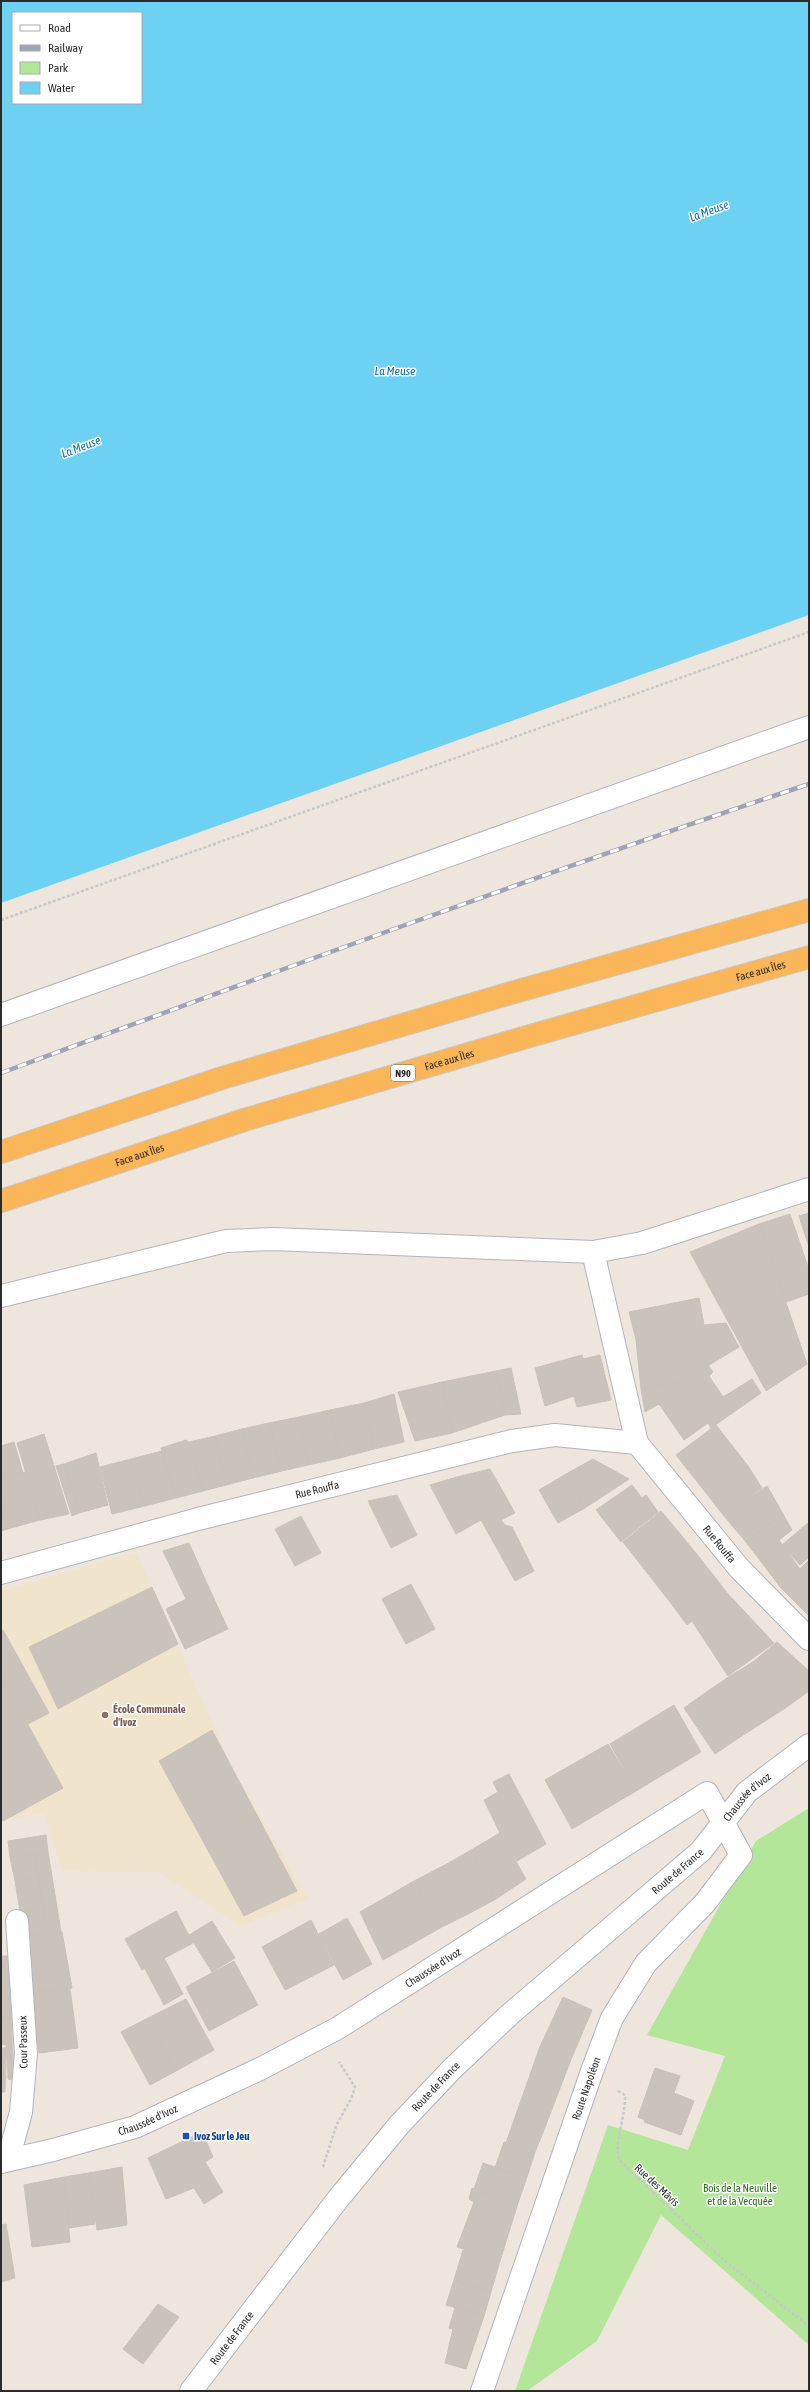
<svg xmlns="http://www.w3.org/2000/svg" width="810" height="2392" font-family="'Asap Condensed',sans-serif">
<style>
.education{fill:#f0e4cc}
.green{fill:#b3e698}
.water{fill:#6dd1f3;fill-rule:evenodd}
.building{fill:#c9c3bc;stroke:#c9c2b6}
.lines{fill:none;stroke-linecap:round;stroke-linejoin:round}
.service-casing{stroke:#b1b4bf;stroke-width:24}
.minor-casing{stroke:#b1b4bf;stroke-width:24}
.secondary-casing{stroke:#b1b4bf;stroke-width:24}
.trunk-casing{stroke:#c8c8c8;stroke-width:24}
.path{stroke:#c8c8c8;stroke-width:2.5;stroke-dasharray:3 2;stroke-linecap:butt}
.service{stroke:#fff;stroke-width:22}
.minor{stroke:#fff;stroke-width:22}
.secondary{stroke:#fff;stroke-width:22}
.trunk{stroke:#fab658;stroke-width:22}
.rail-casing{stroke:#9fa3b6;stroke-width:4.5}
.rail{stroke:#fff;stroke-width:3;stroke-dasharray:9;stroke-linecap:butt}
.education-dot{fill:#8d6e63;stroke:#fff;stroke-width:1.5}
.transit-dot{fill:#1a4fb4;stroke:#fff;stroke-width:1.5}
.labels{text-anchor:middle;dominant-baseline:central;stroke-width:3;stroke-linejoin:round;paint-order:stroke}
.shield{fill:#fff;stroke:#6b6b6b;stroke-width:1}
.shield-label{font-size:10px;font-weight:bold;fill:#2b2b2b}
.street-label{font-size:11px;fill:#2b2b2b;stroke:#fff}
.education-label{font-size:11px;font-weight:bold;fill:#785e54;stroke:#fff;text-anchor:start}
.transit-label{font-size:11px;font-weight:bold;fill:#164399;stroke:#fff;text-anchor:start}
.park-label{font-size:11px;fill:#2a6c18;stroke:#fff}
.water-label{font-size:12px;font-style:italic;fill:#096fa2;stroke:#fff}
</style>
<rect width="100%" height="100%" fill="#eee6dd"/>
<path class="education" d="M136 1552 233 1769 308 1899 241 1926 159 1872 62 1871 45 1813 3 1821 1 1818V1591Z"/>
<path class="green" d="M809 1808V2345L661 2215 597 2341 527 2391H515L608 2125 688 2150 725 2056 647 2035 756 1841Z"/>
<path class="water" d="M1 1H809V615L1 903ZM13 13H141V103H13Z"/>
<path class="building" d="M809 1213V1247L799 1216Z
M790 1214 809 1270V1294L786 1302 759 1224Z
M759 1224 807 1364 766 1391 690 1252Z
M699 1298 704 1325 726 1323 739 1347 681 1382 641 1389 636 1340 629 1312Z
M582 1355 583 1359 600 1355 611 1400 577 1407 574 1396 545 1406 535 1368Z
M708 1365 713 1372 709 1376 723 1397 752 1379 761 1393 711 1428 708 1423 684 1440 659 1404 645 1412 641 1389 681 1382Z
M511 1368 521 1414 505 1415 496 1371Z
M496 1371 505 1415 452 1433 442 1382Z
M442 1382 452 1433 415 1441 398 1392Z
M394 1394 404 1442 374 1449 364 1403Z
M364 1403 374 1449 340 1458 330 1410Z
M330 1410 340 1458 308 1465 299 1417Z
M299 1417 308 1465 282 1471 269 1423Z
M269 1423 282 1471 253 1478 242 1429Z
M716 1425 748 1466 710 1498 676 1455Z
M242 1429 253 1478 226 1485 215 1436Z
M44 1434 69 1514 40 1520 17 1443Z
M215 1436 226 1485 203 1491 189 1442Z
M186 1440 189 1442 203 1491 176 1498 161 1448Z
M14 1442 23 1473 1 1479V1446Z
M162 1451 176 1498 145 1506 131 1459Z
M96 1453 108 1505 79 1513 64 1464Z
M131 1459 145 1506 112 1514 100 1467Z
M593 1459 629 1479 585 1508 566 1474Z
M64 1464 79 1513 72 1516 56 1466Z
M748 1466 762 1488 724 1516 710 1498Z
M490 1469 515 1513 501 1520 505 1525 512 1527 534 1571 515 1581 457 1477Z
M25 1472 40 1520 11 1528 1 1496V1479Z
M566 1474 585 1508 558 1523 539 1490Z
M457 1477 481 1520 456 1534 430 1485Z
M632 1485 642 1498 646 1495 658 1512 621 1542 596 1510Z
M767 1486 783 1514 746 1542 724 1516Z
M397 1495 417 1535 391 1548 368 1501Z
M1 1496 11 1528 1 1531Z
M661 1511 681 1535 641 1565 623 1542Z
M783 1514 792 1530 779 1540 800 1569 781 1588 746 1542Z
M301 1516 321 1553 295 1566 275 1529Z
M809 1522V1557L800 1565 782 1545Z
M681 1535 699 1557 659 1588 641 1565Z
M189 1543 209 1588 186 1599 163 1551Z
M699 1557 714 1576 673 1606 659 1588Z
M809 1560V1616L781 1588Z
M714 1576 728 1594 687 1625 673 1606Z
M411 1584 435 1629 406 1644 382 1599Z
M152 1587 178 1644 58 1709 29 1647Z
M209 1588 228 1629 185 1649 166 1609Z
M728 1594 774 1643 728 1676 692 1621Z
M3 1630 49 1713 28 1724 1 1676V1631Z
M777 1642 809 1671V1691L784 1709 753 1662Z
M753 1662 784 1709 762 1723 730 1676Z
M1 1676 63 1788 3 1821 1 1818Z
M730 1676 762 1723 740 1737 708 1691Z
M708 1691 740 1737 715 1754 684 1708Z
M674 1705 701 1752 636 1791 610 1744Z
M212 1730 297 1891 244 1916 159 1761Z
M608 1744 636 1791 572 1829 545 1780Z
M509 1774 546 1844 517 1861 500 1833 484 1800 498 1792 493 1782Z
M500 1833 526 1879 496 1899 471 1850Z
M46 1835 48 1852 10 1857 8 1841Z
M471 1850 496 1899 470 1913 445 1865Z
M48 1852 61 1932 47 1934 34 1854Z
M34 1854 39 1877 15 1881 10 1857Z
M445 1865 470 1913 440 1928 414 1881Z
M39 1877 43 1907 20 1911 15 1881Z
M414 1881 440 1928 412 1944 388 1896Z
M388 1896 412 1944 383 1960 360 1912Z
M43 1907 47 1934 23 1937 20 1911Z
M176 1911 193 1943 142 1970 125 1939Z
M347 1918 372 1964 343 1980 319 1934Z
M311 1920 334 1965 285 1990 262 1947Z
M212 1921 235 1958 212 1972 189 1935Z
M62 1932 72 1988 31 1993 23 1937Z
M1 1956H14L11 2019 1 2018Z
M164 1958 183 1994 164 2005 145 1969Z
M234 1961 258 2005 209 2031 186 1987Z
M70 1988 78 2048 39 2053 31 1993Z
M563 1997 592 2010 570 2062 539 2049Z
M186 1999 214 2050 176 2071 148 2018Z
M1 2017 11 2018 14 2080 8 2079 6 2044 1 2045Z
M148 2018 176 2071 150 2085 121 2032Z
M1 2048H6L5 2092H1Z
M539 2049 570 2062 560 2088 530 2075Z
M655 2068 680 2076 674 2093 694 2101 681 2135 644 2122 645 2120 638 2117Z
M530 2075 560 2088 544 2130 514 2120Z
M514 2120 544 2130 535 2152 506 2143Z
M202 2132 213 2157 205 2162 223 2192 204 2204 194 2188 166 2199 148 2158Z
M504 2142 535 2152 527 2177 495 2168Z
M483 2163 527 2177 518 2203 474 2189Z
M122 2167 127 2225 97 2230 89 2173Z
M89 2173 95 2224 69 2228 64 2177Z
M64 2177 70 2242 32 2247 24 2185Z
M472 2188 518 2203 500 2261 457 2247 474 2202 469 2199Z
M6 2224 15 2278 1 2282V2225Z
M463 2250 500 2261 491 2292 454 2280Z
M454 2280 491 2292 484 2316 446 2305Z
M158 2304 179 2317 143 2364 123 2349Z
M455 2308 484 2316 466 2369 445 2363 453 2329 449 2328Z"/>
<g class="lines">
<g class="service-casing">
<path id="service" d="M1 1015 809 727
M8 2160 21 2112 26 2053 17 1921"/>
</g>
<g class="minor-casing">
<g id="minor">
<path d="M593 1252 637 1443"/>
<path d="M1 1296 226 1241 273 1239 593 1252 642 1243 809 1189"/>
<path id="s1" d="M1 1573 198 1519 512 1441 555 1435 637 1443 739 1568 809 1639"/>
<path id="s2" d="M482 2391 592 2071 612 2018 646 1963 705 1903 741 1855 724 1824"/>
</g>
</g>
<g class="secondary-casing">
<g id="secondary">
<path id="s3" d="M1 2162 53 2150 135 2127 260 2069 338 2028 707 1793 724 1824"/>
<path id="s4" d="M191 2391 338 2199 399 2125 452 2069 508 2016 701 1851 747 1792 809 1745"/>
</g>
</g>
<g class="trunk-casing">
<g id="trunk">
<path d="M1 1152 222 1078 518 991 809 910"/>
<path id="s5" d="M1 1201 244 1120 530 1036 809 957"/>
</g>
</g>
<path class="path" d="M1 920 809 632
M618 2091 625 2095C626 2118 614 2138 619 2160L725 2261 809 2326
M323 2167 336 2126 352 2097 355 2087 339 2062"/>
<use href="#service" class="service"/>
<use href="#minor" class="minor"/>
<use href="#secondary" class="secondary"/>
<use href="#trunk" class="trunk"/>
<g class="rail-casing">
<path id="rail" d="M1 1073C269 974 538 875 809 784"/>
</g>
<use href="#rail" class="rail"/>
</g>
<circle class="education-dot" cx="105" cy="1715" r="4"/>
<rect class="transit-dot" x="182" y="2132" width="8" height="8" rx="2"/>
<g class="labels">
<rect class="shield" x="391" y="1065" width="24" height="16" rx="3"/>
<g class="shield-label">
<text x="403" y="1073">N90</text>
</g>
<g class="street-label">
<text stroke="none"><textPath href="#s5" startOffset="794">Face aux Îles</textPath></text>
<text stroke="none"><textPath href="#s5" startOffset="470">Face aux Îles</textPath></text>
<text stroke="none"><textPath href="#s5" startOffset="146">Face aux Îles</textPath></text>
<text stroke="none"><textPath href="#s1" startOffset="327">Rue Rouffa</textPath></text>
<text stroke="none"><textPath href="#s1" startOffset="784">Rue Rouffa</textPath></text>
<text stroke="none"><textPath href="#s4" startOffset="817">Chaussée d'Ivoz</textPath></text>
<text stroke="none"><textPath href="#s4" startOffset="715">Route de France</textPath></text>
<text stroke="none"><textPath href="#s3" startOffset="477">Chaussée d'Ivoz</textPath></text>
<text transform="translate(23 2042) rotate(-91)">Cour Passeux</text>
<text stroke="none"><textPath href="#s4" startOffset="391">Route de France</textPath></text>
<text stroke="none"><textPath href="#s2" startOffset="320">Route Napoléon</textPath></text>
<text stroke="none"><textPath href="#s3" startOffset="153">Chaussée d'Ivoz</textPath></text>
<text transform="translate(657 2185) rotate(43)">Rue des Mâvis</text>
<text stroke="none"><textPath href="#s4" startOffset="67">Route de France</textPath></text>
</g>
<g class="education-label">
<text x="113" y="1709">École Communale<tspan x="113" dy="13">d'Ivoz</tspan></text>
</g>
<g class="transit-label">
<text x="194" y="2136">Ivoz Sur le Jeu</text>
</g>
<g class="park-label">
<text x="740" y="2188">Bois de la Neuville<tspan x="740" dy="13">et de la Vecquée</tspan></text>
</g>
<g class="water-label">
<text transform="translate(709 211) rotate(-20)">La Meuse</text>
<text x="395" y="371">La Meuse</text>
<text transform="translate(81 447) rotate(-21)">La Meuse</text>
</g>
</g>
<rect width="810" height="2392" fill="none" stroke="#2b2b2b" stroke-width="4"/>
<rect x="12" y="12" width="130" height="92" fill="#ffffff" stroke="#aaaaaa"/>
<rect x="20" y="25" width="20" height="6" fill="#ffffff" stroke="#aaaaaa"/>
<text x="48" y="32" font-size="12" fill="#2b2b2b">Road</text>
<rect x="20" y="45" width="20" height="6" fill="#9fa3b6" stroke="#aaaaaa"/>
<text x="48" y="52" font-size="12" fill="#2b2b2b">Railway</text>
<rect x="20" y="62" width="20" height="12" fill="#b3e698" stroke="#aaaaaa"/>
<text x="48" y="72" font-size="12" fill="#2b2b2b">Park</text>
<rect x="20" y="82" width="20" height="12" fill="#6dd1f3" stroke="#aaaaaa"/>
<text x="48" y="92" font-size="12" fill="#2b2b2b">Water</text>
</svg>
